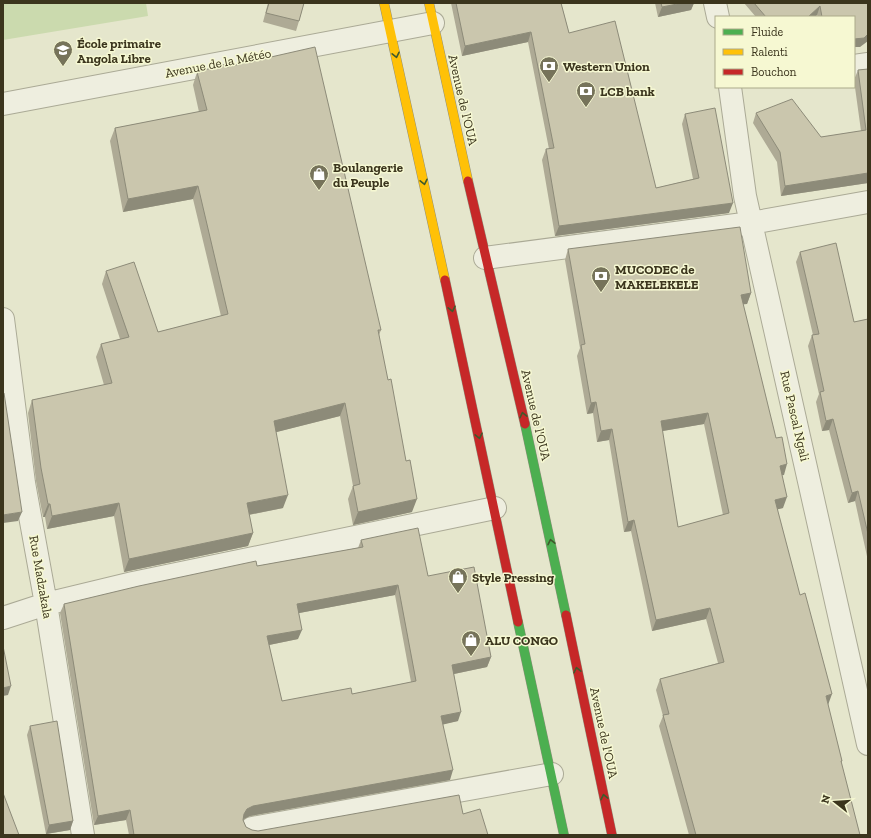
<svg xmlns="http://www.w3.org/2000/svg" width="871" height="838" font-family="'Zilla Slab',serif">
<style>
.grass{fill:#cbdaae}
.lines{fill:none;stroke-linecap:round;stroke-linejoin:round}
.street-casing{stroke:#abaa96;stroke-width:24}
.fast-casing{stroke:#908f7c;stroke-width:10}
.slow-casing{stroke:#908f7c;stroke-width:10}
.jam-casing{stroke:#908f7c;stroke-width:10}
.street{stroke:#eeeedf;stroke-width:22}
.fast{stroke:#4caf50;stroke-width:9}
.slow{stroke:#ffc107;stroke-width:9}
.jam{stroke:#c62828;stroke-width:9}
.wall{fill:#aeaa95;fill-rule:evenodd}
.shaded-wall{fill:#8d8b79}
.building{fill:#cac6ad;stroke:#8d8b79;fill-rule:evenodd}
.oneway{stroke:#405a2c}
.labels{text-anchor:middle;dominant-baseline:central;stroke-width:3;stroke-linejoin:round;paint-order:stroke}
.poi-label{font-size:13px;font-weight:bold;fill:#3b351d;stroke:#f6f8d2;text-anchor:start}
.street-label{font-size:13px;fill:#3b351d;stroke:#f6f8d2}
</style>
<rect width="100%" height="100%" fill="#e5e6cc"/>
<path class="grass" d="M3 3H146L148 16 3 40Z"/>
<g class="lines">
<g class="street-casing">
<path id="street" d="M715 3 718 17
M854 66 868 64
M730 87 745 196 868 744
M3 104 433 23
M485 258 751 223 868 202
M3 319 24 483 46 604 83 835
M3 618 46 604 133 583 495 508
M252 828 552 774"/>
</g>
<g class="fast-casing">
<path id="fast" d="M525 424 566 615
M518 622 564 835"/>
</g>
<g class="slow-casing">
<path id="slow" d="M384 3 445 280
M429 3 468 181"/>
</g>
<g class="jam-casing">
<path id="jam" d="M468 181 525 424
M445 280 518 622
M566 615 612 835"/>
</g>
<use href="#street" class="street"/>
<use href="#fast" class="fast"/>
<use href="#slow" class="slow"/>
<use href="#jam" class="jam"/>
</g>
<path class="wall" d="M268 3H304L299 21 296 31 263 22Z
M451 3H561L569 33 656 188 693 179 682 124 685 114 729 213 555 236 542 160 546 149H549L528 42 462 56Z
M655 3H694L691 10 658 17Z
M744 3H868L860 47H854V17H818L817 15 815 17H756Z
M227 67 381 330 379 335 412 512 353 525 348 499 353 486 340 416 276 432 283 508 249 515 253 533 248 546 124 572 114 516 47 529 45 517H43L36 481 28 413 32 400 104 385 96 357 101 344 120 339 102 284 106 271 158 332 221 316 193 199 123 212 110 141 115 128 199 112 193 85 197 72Z
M868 69V183L781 196 777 162 753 123 756 113 821 137 861 131 854 80 858 70Z
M568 249 751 293 747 304H743L784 475H782L783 508 777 509 842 761 841 764 860 835H689L659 726 663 716 656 690 660 679 718 663 706 619 652 631 631 531 624 532 609 440 597 442 593 413 587 414 577 356 580 348 565 260ZM704 424 723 515 678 527 662 431Z
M800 252 854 322 868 319V561L855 501 848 503 829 430 822 431 816 402 819 394 808 346 812 335H813L796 262Z
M361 540 428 576 491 657 487 667 454 674 458 721 443 724 450 780 250 816 244 819 243 820 246 827 252 830 258 831 463 814 488 835H129L126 820 94 825 60 613 64 604 257 566 358 548ZM395 595 411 682 352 694 282 701 269 645 298 639 299 613Z
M30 726 73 821 70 830 46 834 27 735Z"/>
<path class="shaded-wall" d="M682 3H694L691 10 658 17 662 7Z
M820 6 817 15 815 17H808Z
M531 32 528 42 462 56 465 46Z
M868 34V41L860 47H854V39Z
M868 173V183L781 196 785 186Z
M198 186 193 199 123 212 128 199Z
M733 203 729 213 555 236 559 226Z
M751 293 747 304 737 305 741 295Z
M596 402 593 413 587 414 591 403Z
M345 403 340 416 269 434 274 421Z
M708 413 704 424 657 432 661 421Z
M833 419 829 430 822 431 826 421Z
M612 429 609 440 597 442 601 431Z
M787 464 784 475 776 476 780 466Z
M858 491 855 501 848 503 852 493Z
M288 495 283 508 242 516 247 503Z
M787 497 783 508 771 511 775 500Z
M417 499 412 512 353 525 358 512Z
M119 503 114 516 47 529 52 516Z
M48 504H50L45 517H43Z
M22 512 18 521 3 523V515Z
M634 520 631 531 624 532 628 522Z
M253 533 248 546 124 572 129 559Z
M398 585 395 595 294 614 297 604Z
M710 608 706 619 652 631 656 620Z
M302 630 298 639 264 646 267 636Z
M491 657 487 667 449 675 452 665Z
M11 686 8 695 3 696V688Z
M832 694 828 705 826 696Z
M461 712 458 721 437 726 441 716Z
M453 770 450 780 250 816 244 819 240 823 244 814 247 809 253 806Z
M130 810 126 820 94 825 98 816Z
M73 821 70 830 46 834 49 825Z"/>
<path class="building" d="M269 3H304L299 21 266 13Z
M456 3H561L569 33 615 21 656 188 699 178 685 114 715 108 733 203 559 226 546 149 554 148 531 32 465 46Z
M661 3H682L662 7Z
M754 3H868V34L864 38 854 39V17H822L820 6 808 17H766Z
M315 47 381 330H378L388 380 391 379 406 461 410 460 417 499 358 512 353 486 360 484 345 403 274 421 288 495 247 503 253 533 129 559 119 503 52 516 50 504H48L41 468 32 400 112 383 101 344 129 337 106 271 134 262 158 332 228 314 198 186 128 199 115 128 207 110 197 72 226 64 227 67Z
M868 69V173L785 186 780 152 756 113 792 99 821 137 866 130 858 70Z
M740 227 751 293 741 295 776 438 782 437 787 464 780 466 787 497 775 500 800 595 805 593 832 694 826 696 842 761H841L860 835H696L663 715 669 714 660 679 724 662 710 608 656 620 634 520 628 522 612 429 601 431 596 402 591 403 581 345 585 344 568 249ZM708 413 729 513 678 527 661 421Z
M836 243 854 322 868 319V534L858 491 852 493 833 419 826 421 820 392 824 391 812 335 819 334 800 252Z
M3 392 4 393 22 512 3 515Z
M418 528 428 576 474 567 491 657 452 665 461 712 441 716 453 770 253 806 247 809 244 814 243 820 246 827 252 830 258 831 459 795 463 814 480 809 488 835H134L130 810 98 816 64 604 139 586 256 561 257 566 363 547 361 540ZM398 585 416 681 352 694 351 688 282 701 267 636 302 630 297 604Z
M3 646 11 686 3 688Z
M57 721 73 821 49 825 30 726Z
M3 793 19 835H3Z"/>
<defs><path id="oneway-chevron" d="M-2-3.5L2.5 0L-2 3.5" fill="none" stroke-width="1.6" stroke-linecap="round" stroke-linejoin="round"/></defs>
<g class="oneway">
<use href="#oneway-chevron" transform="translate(396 55) rotate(78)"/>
<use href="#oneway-chevron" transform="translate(424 182) rotate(78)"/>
<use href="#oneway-chevron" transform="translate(452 309) rotate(78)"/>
<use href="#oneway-chevron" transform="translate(523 415) rotate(-103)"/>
<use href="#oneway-chevron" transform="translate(479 436) rotate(78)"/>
<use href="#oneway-chevron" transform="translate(551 542) rotate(-102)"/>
<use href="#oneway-chevron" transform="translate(577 670) rotate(-102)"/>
<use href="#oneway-chevron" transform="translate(604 797) rotate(-102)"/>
</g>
<defs>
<g id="school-pin" transform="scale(1)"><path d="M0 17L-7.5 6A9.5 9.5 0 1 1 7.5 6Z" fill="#76735a" stroke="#f6f8d2"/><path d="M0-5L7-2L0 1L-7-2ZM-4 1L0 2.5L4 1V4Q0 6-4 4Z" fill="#fff"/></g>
<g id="bank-pin" transform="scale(1)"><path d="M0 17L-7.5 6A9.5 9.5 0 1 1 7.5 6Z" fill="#76735a" stroke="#f6f8d2"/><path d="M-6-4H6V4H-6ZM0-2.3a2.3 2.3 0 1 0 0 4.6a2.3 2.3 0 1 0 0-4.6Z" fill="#fff"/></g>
<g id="shop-pin" transform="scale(1)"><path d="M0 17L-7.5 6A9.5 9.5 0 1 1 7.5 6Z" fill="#76735a" stroke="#f6f8d2"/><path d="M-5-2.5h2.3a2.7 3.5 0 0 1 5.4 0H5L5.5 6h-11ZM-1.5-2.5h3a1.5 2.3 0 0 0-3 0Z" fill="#fff"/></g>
</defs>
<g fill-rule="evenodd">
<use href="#school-pin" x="63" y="50"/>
<use href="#bank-pin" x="549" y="66"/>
<use href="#bank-pin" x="586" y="91"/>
<use href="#shop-pin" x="319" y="174"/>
<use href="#bank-pin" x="601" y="276"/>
<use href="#shop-pin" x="458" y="577"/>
<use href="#shop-pin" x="471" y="640"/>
</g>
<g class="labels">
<g class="poi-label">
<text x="77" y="43">École primaire<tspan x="77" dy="15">Angola Libre</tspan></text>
<text x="563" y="66">Western Union</text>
<text x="600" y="91">LCB bank</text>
<text x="333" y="167">Boulangerie<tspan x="333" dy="15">du Peuple</tspan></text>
<text x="615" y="269">MUCODEC de<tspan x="615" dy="15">MAKELEKELE</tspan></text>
<text x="472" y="577">Style Pressing</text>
<text x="485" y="640">ALU CONGO</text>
</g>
<g class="street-label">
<text transform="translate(218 63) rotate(-11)">Avenue de la Météo</text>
<text transform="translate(463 100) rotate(77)">Avenue de l'OUA</text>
<text transform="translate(536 415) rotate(77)">Avenue de l'OUA</text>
<text transform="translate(795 416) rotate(77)">Rue Pascal Ngali</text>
<text transform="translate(41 577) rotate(80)">Rue Madzakala</text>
<text transform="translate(604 733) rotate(78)">Avenue de l'OUA</text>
</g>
</g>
<rect width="871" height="838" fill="none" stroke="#3b351d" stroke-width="8"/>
<rect x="715" y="16" width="140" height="72" fill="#f6f8d2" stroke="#abaa8a"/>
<rect x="723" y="29" width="20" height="6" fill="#4caf50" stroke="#abaa8a"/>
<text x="751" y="36" font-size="12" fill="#3b351d">Fluide</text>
<rect x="723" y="49" width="20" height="6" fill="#ffc107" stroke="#abaa8a"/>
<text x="751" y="56" font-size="12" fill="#3b351d">Ralenti</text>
<rect x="723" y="69" width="20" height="6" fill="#c62828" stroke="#abaa8a"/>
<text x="751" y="76" font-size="12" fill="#3b351d">Bouchon</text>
<g transform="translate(835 802) rotate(287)" stroke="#f6f8d2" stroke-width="3" paint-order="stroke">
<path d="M0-3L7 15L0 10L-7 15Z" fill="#3b351d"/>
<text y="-6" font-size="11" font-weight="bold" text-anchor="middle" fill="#3b351d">N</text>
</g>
</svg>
